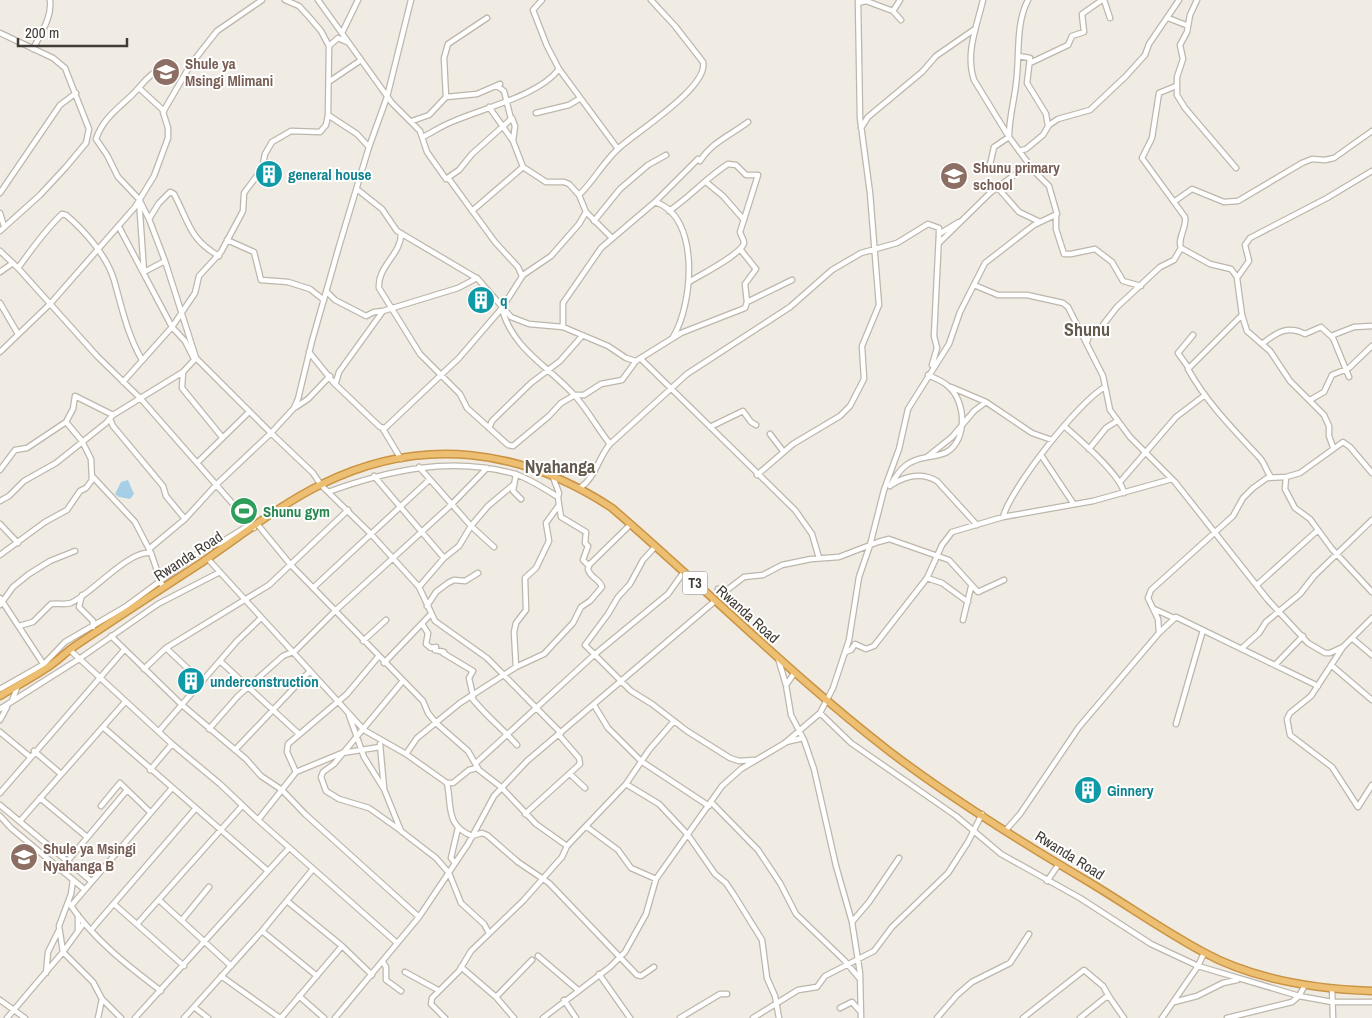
<svg xmlns="http://www.w3.org/2000/svg" width="1372" height="1018" font-family="'Archivo Narrow',sans-serif">
<style>
.water{fill:#a6cfe7}
.lines{fill:none;stroke-linecap:round;stroke-linejoin:round}
.minor-casing{stroke:#bdb6ab;stroke-width:7}
.highway-casing{stroke:#ca9444;stroke-width:9}
.minor{stroke:#fff;stroke-width:4.5}
.highway{stroke:#edbf72;stroke-width:6}
.labels{text-anchor:middle;dominant-baseline:central;stroke-width:4;stroke-linejoin:round;paint-order:stroke}
.shield{fill:#fff;stroke:#7a7672;stroke-width:1}
.shield-label{font-size:14px;font-weight:bold;fill:#413c35}
.education-label{font-size:15px;font-weight:bold;fill:#785e54;stroke:#fff;text-anchor:start}
.culture-label{font-size:15px;font-weight:bold;fill:#0d838f;stroke:#fff;text-anchor:start}
.leisure-label{font-size:15px;font-weight:bold;fill:#27864d;stroke:#fff;text-anchor:start}
.street-label{font-size:15px;fill:#413c35;stroke:#fff}
.quarter-label{font-size:18px;font-weight:bold;fill:#63594d;stroke:#fff}
</style>
<rect width="100%" height="100%" fill="#f0ece4"/>
<path class="water" d="M128 480 134 494 130 499 119 497 115 494 121 482Z"/>
<g class="lines">
<g class="minor-casing">
<path id="minor" d="M318 0 392 103 420 131 427 152 446 179H449L495 242 518 267 522 276
M411 0 387 97 369 147 340 243 312 341 298 399 294 408 271 433 313 473 321 485 371 534 419 587 435 621 487 658 561 733
M542 0 533 10 547 46 559 69 618 149
M1104 0 1110 18
M1197 0 1190 15 1187 32 1180 45 1183 59 1177 77V95L1185 108 1236 168
M858 3 866 1 893 11 900 0
M893 11 901 20
M1168 18 1186 25
M0 33 53 58 65 68 89 129 86 143 66 167 40 195 0 231
M342 33 358 0
M329 46 338 38 347 42
M33 49C41 33 52 18 50 0
M1018 56 1030 58 1027 83 1046 114 1048 126
M1030 63 1068 45 1072 36 1084 32 1082 14 1102 0
M330 81 361 60
M1176 86 1159 93 1152 138 1142 158 1185 217C1187 228 1177 238 1181 248L1210 264 1231 269 1237 277
M139 88 164 111
M446 97 477 94 500 84
M489 107 513 141 523 167 546 182H564L569 184 579 195 586 212 612 238
M536 113 569 105 579 99
M328 115 357 134 369 147
M512 118 515 126 513 141
M412 121 429 115 446 97 444 58 448 44 487 18
M861 128 868 117 922 72 936 56 975 29
M423 137C433 132 443 125 454 121 484 108 540 95 559 69
M1019 151 1026 149 1043 135 1049 125 1058 119 1090 110 1126 76 1145 55 1149 44 1179 0
M989 169 994 147 1009 137C1009 118 1014 102 1016 84 1020 56 1015 25 1028 0
M446 179 459 170 472 154 511 119 504 91 497 86
M706 182 723 196 744 220
M998 188 1019 212 1040 222
M358 190 382 209 397 231 478 279 511 317 529 324 563 327 608 346 626 358 636 361 681 333 745 308 747 302 745 284 756 269 740 249
M0 193 60 105 76 93
M579 195C594 181 603 162 619 148 636 132 709 87 703 62L675 26 651 0
M139 199 144 272 165 261 196 358 271 433 217 484 185 519 149 549
M1175 201 1192 189 1224 202 1238 201 1302 163 1312 159 1325 160 1334 158 1372 131
M655 202C701 216 693 305 673 337
M472 211 523 167
M669 211C690 197 706 178 728 164L736 165 746 175H758L740 232C741 236 744 239 744 243 742 254 700 275 689 282
M0 213 4 226
M1056 216V229L1064 254H1071L1095 249 1112 262 1123 281 1141 286
M149 219 139 199 118 177 107 155 96 139C103 119 116 110 131 96 141 87 147 75 160 69L167 76
M594 221 620 189 648 165 666 155
M119 227 172 327 185 341 194 359
M401 233C402 254 377 266 379 288L420 354 460 394 467 408 508 445 513 446 549 416 561 403 575 395H584L601 384 622 380 636 361
M939 234 959 222
M227 240 254 252 261 280 288 282 310 289 324 300
M939 243 990 193 1029 164
M0 251 18 268 97 356 141 399 254 528
M165 261 149 219 159 203 170 192 174 194C189 222 189 239 219 256
M18 268C32 249 45 230 62 214L66 215C84 230 107 256 114 280 122 308 127 334 142 360
M0 272 13 263
M974 285 998 295H1027L1063 303 1068 307 1103 376 1110 410 1130 437 1175 482 1268 600 1308 643 1325 653H1330L1343 647
M327 292 335 300 366 316 374 312 383 311
M747 302 792 280
M0 303 18 334
M502 309C513 350 550 367 576 397 589 412 598 429 610 444
M1242 315 1188 369C1207 403 1233 429 1259 457 1265 463 1266 471 1271 477
M563 327V303L601 248 655 202 698 159 700 161C712 142 731 135 748 122
M1331 336 1354 327 1372 326
M1087 342 1089 336 1099 330 1117 307 1160 267 1174 260 1181 248
M1262 344C1277 332 1288 325 1305 334L1321 327 1333 338 1349 377
M0 352 50 304 135 207 154 176 168 138V128L163 112 191 64 217 31 262 0
M309 352 334 383 380 427 385 428 459 358 502 308 523 275 551 256 579 224 586 212
M641 359 795 510 812 534 819 558
M1188 367 1178 353 1193 335
M183 372 182 388 222 437
M123 382 172 327 195 293 199 276 221 252 243 211 244 193 262 169 265 154 272 142 291 131 320 132 326 125 328 115 329 46 321 31 310 18 299 6 285 0
M336 382 339 372 383 311 458 288 477 278
M951 387 986 402
M1310 400 1324 392 1332 375 1349 368 1372 346
M296 407 308 399 330 376
M110 419 113 426 163 486 166 496 185 519
M1064 426C1079 439 1121 475 1124 493
M710 427 743 411 751 422 756 425
M489 428 492 421 531 383 560 361 582 336
M383 429 401 459
M770 434 783 451
M1333 447 1329 436V426L1324 415 1290 381 1270 351 1247 331 1242 315 1237 278 1249 261 1245 245 1250 238 1327 198 1372 171
M1089 449 1106 428 1117 421
M1041 455 1073 503
M927 457 952 437 974 411 986 402 1032 433 1052 440
M198 462 249 412
M419 467 471 526 494 547
M0 470 15 450 27 448 66 422
M516 474 513 491 521 499
M757 475 793 444 840 416 850 406 864 379 862 346 879 305 870 193 860 118 858 0
M374 476 444 558
M93 477 135 522 151 553 163 588
M553 477 559 493 558 497
M1286 477 1285 489 1295 508 1310 519 1332 549 1372 592
M1120 482 1176 417 1205 395
M891 485C905 476 922 472 937 481L977 525
M890 486C900 468 908 460 928 457 934 456 941 455 947 452 968 439 966 401 948 386 943 381 934 378 928 375
M580 488C596 477 598 458 610 444L687 374 790 307 832 270 861 253 897 243 928 224 939 228V234L934 336 937 348 932 365
M328 492C389 470 451 456 515 474 530 479 545 489 558 497L559 505 546 523 549 541 536 568 525 578 526 610 516 623 514 632 516 667
M0 501 9 496 24 481 56 463 106 423 113 415 183 372 196 358
M559 505 561 517 586 532 585 543 588 546 583 560 589 566
M1003 517C1011 488 1079 401 1105 387
M0 524 18 543
M258 525 290 564 423 701 428 713 436 723 468 751 479 770 501 787 536 824 567 846 626 784 649 750 674 721
M655 547 643 560 630 584 618 597 608 614 585 645 631 691 652 704 687 731 730 758 739 761 754 760
M0 555 45 522 67 510 80 491 86 488 92 480 91 459 82 441 66 422 73 409 75 396 113 415
M208 559 364 730 406 754 447 783H453L469 770 477 768
M927 578 942 583 968 602
M1258 584 1318 530
M419 587 444 558 459 546 471 526 488 506 513 485
M313 588 429 480
M718 589 727 590 744 577 763 575 782 565 811 559 839 557 878 542 889 539 949 560 978 592 1004 580
M82 595 79 607 93 621V627
M0 598 44 665
M0 605 13 587 29 574 50 561 75 551
M427 606 436 592 448 583 454 580 465 581 478 573
M1154 609 1174 618
M1372 618 1343 647 1311 696 1290 713 1287 719 1290 735 1332 767 1358 807 1372 785
M963 620 971 587
M422 624 428 633 426 644 431 648 436 647 435 650 444 652 443 653 473 671 469 678 473 696
M19 626 33 622 51 604C57 603 65 605 71 603 93 593 128 550 151 553
M1160 632 1176 617 1318 686
M111 636 182 705 246 759 261 776 282 790 305 814 419 917
M1353 639 1372 655
M363 641 386 620
M166 648 202 682
M1242 648 1259 633 1266 622 1300 594 1314 576 1372 520
M70 650 172 744 220 784 258 820 397 943
M845 652 851 650 855 644 866 649 874 646 927 578 942 545 952 532 1003 517 1093 501 1172 479
M778 658 786 685 791 715 804 740 814 769 836 866 852 922 860 973 861 1018
M220 661 299 734
M384 663 431 614
M1275 665 1303 636
M1331 665 1372 700
M144 669 166 648 269 585 348 510
M786 685 795 672
M0 689 44 664 65 642 125 607 205 548 220 543 251 524
M471 697C485 715 502 728 517 745
M12 701 18 685
M594 705 608 728 641 761 709 806
M0 709 79 659 158 604 220 572
M820 713 851 743 956 816 1001 854 1080 898 1151 944 1198 966 1299 996 1332 1002H1372
M349 715 364 757 384 789 401 831 436 858 449 873 461 903 484 924 489 933
M0 720 7 707
M1176 724 1203 630
M103 727 268 871
M209 729 238 696 283 656 295 651 335 611 451 505 487 468
M159 731 237 641 261 618
M0 732 29 756
M786 742 803 738
M380 744 384 788
M235 750 309 672
M34 751 61 774
M406 754 417 738 460 703 516 667 544 654 573 623 581 607 590 601 602 587C600 579 590 578 588 569L589 565 631 524
M476 763 594 655 668 594 683 573
M150 770 172 744
M296 772 342 753 380 747
M570 774 585 788
M447 783C452 806 445 825 472 836L482 833 487 835 518 862 549 883 637 975 641 976 654 967
M626 784 659 804 688 835 715 874 726 883 734 895 762 940 767 978 775 996 779 1018
M0 793 124 650
M40 798 87 837
M711 802 758 850 780 883 796 914 844 960 860 979
M0 805 91 881
M101 806 120 783 150 812
M525 814 580 764 579 758 559 735
M0 816 11 828 84 889
M258 820 296 772 287 752 288 744 347 694 378 657
M20 821 125 702
M587 827 618 850 631 868 656 879
M400 830 369 808 339 799 326 791 321 777 323 772 334 764 402 682
M1006 830 1020 814 1079 727 1159 633 1158 619 1148 598 1151 590 1233 516 1243 498 1253 488 1267 478 1286 477 1300 473 1343 442 1350 447 1372 473
M454 862 451 858 458 828
M60 870 127 790
M73 880 71 894 59 926 63 952 93 982 102 999 121 1018
M1047 881 1059 864
M159 900 231 966
M287 901 342 946 372 975
M69 903C93 939 128 966 161 991
M114 904 184 966
M71 906 172 788
M182 920 209 887
M852 922 869 902 899 858
M138 923 242 806
M78 930V915
M91 930 196 808
M262 931 317 976
M538 956 578 990
M383 962 386 967V980L401 991
M461 967 496 997 514 1018
M405 972 438 990
M46 973 48 952 59 930
M599 974 630 1018
M221 976 280 1018
M1332 988 1333 1018
M299 996 324 1018
M496 997 532 960
M0 1000 25 1018
M564 1000 576 1018
M1174 1002 1197 996 1223 983 1237 980
M194 1007 208 1018
M840 1008 852 1002 859 1010
M7 1018 63 952 84 923
M98 1018 102 999
M135 1018 289 848
M184 1018 262 931 313 869
M281 1018 342 946
M335 1018 419 917 468 844 494 796 527 761 715 601
M445 1018 431 1004 432 998 459 971 471 951 523 901 562 857 567 846
M543 1018 610 967 625 952 646 914 656 879 722 786 741 769 785 743 820 713 833 688 849 640 859 577 870 545 884 490 899 449 908 409 949 344 960 312 985 263 1034 225 1057 214 1049 186 1034 171 1009 137 974 80C965 53 977 26 983 0
M680 1018 720 994H727
M753 1018 798 990 817 987 825 976 874 951 892 927 948 873 968 842 982 814
M937 1018 957 995 972 982 1010 963 1029 934
M1023 1018 1084 970 1103 986 1110 998
M1080 1018 1106 997 1110 998 1124 1018
M1162 1018 1198 966 1204 953
M1227 1018 1292 1002 1299 996 1305 985"/>
</g>
<g class="highway-casing">
<path id="highway" d="M0 696C15 687 30 679 45 669 55 663 63 655 72 648 115 619 158 591 201 563 239 537 281 504 322 484 421 435 521 448 612 508 705 588 792 676 889 751 952 799 1021 842 1089 882 1127 905 1164 931 1203 952 1254 980 1314 989 1372 991"/>
</g>
<use href="#minor" class="minor"/>
<use href="#highway" class="highway"/>
</g>
<defs>
<g id="school-disc" transform="scale(1.4375)"><circle r="9.5" fill="#8d6e63" stroke="#fff"/><path d="M0-5L7-2L0 1L-7-2ZM-4 1L0 2.5L4 1V4Q0 6-4 4Z" fill="#fff"/></g>
<g id="building-disc" transform="scale(1.4375)"><circle r="9.5" fill="#0f9aa8" stroke="#fff"/><path d="M-4-6H4V6H1V3H-1V6H-4ZM-2.5-4.3h1.7v1.8h-1.7ZM.8-4.3h1.7v1.8H.8ZM-2.5-1h1.7V.8h-1.7ZM.8-1h1.7V.8H.8Z" fill="#fff"/></g>
<g id="stadium-disc" transform="scale(1.4375)"><circle r="9.5" fill="#2e9e5b" stroke="#fff"/><path d="M0-5a6.5 5 0 1 0 0 10a6.5 5 0 1 0 0-10ZM-3.5-1.8h7v3.6h-7Z" fill="#fff"/></g>
</defs>
<g fill-rule="evenodd">
<use href="#school-disc" x="166" y="72"/>
<use href="#building-disc" x="269" y="174"/>
<use href="#school-disc" x="954" y="176"/>
<use href="#building-disc" x="481" y="300"/>
<use href="#stadium-disc" x="244" y="511"/>
<use href="#building-disc" x="191" y="681"/>
<use href="#building-disc" x="1088" y="790"/>
<use href="#school-disc" x="24" y="857"/>
</g>
<g class="labels">
<rect class="shield" x="682.5" y="571.5" width="25" height="23" rx="4"/>
<g class="shield-label">
<text x="695" y="583">T3</text>
</g>
<g class="education-label">
<text x="185" y="63">Shule ya<tspan x="185" dy="17">Msingi Mlimani</tspan></text>
<text x="973" y="167">Shunu primary<tspan x="973" dy="17">school</tspan></text>
<text x="43" y="848">Shule ya Msingi<tspan x="43" dy="17">Nyahanga B</tspan></text>
</g>
<g class="culture-label">
<text x="288" y="174">general house</text>
<text x="500" y="300">q</text>
<text x="210" y="681">underconstruction</text>
<text x="1107" y="790">Ginnery</text>
</g>
<g class="leisure-label">
<text x="263" y="511">Shunu gym</text>
</g>
<g class="street-label">
<text transform="translate(188 556) rotate(-33)">Rwanda Road</text>
<text transform="translate(748 614) rotate(42)">Rwanda Road</text>
<text transform="translate(1070 855) rotate(32)">Rwanda Road</text>
</g>
<g class="quarter-label">
<text x="1087" y="329">Shunu</text>
<text x="560" y="466">Nyahanga</text>
</g>
</g>
<path d="M18 38v8h109v-8" fill="none" stroke="#413c35" stroke-width="2.5"/>
<text x="25" y="38" font-size="15" fill="#413c35" stroke="#ffffff" stroke-width="4" paint-order="stroke">200 m</text>
</svg>
